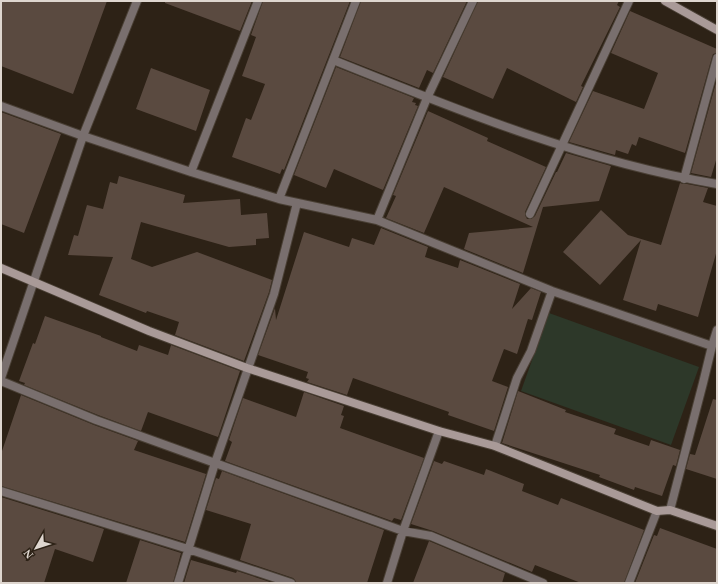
<svg xmlns="http://www.w3.org/2000/svg" width="718" height="584" font-family="'Times New Roman',serif">
<style>
.green{fill:#2d3829}
.building{fill:#5a4a40}
.lines{fill:none;stroke-linecap:round;stroke-linejoin:round}
.street-casing{stroke:#493f34;stroke-width:10}
.secondary-casing{stroke:#493f34;stroke-width:10}
.street{stroke:#796f6e;stroke-width:8}
.secondary{stroke:#a99a98;stroke-width:8}
</style>
<rect width="100%" height="100%" fill="#2d2216"/>
<path class="green" d="M549 313 699 367 671 445 521 391Z"/>
<path class="building" d="M1 1H107L73 94 1 66Z
M165 1H252L240 31 165 3Z
M263 1H350L284 170 282 169 280 174 232 157 246 118 251 120 265 84 242 76 256 37 251 35Z
M361 1H467L433 73 427 70 419 88 340 57Z
M478 1H619L617 5 620 7 581 86 583 87 576 102 507 68 493 99 443 77Z
M630 11 717 49V53L713 54 712 57 685 153 639 137 636 146 632 144 628 154 616 150 615 155 569 142 593 91 644 109 658 73 611 53Z
M336 67 414 98 412 102 416 103 415 105 418 106 383 190 334 169 326 188 294 175Z
M151 68 210 90 196 131 136 109Z
M717 79V157L711 177 691 173Z
M428 111 488 138 487 141 546 167 525 212V215L527 219H531L535 216 556 172H557L566 153 611 166 599 201 543 207 523 273 464 249 469 233 533 227 444 187 424 233 386 218 396 196 393 195Z
M1 112 61 134 24 233 1 224Z
M119 176 185 195 183 203 240 199 241 215 267 213 269 238 256 239V245L229 247 141 222 131 259 152 267 197 252 272 280 269 292 244 361 175 335 179 322 147 311 146 313 99 295 113 257 68 255 74 235 78 236 87 205 103 209 110 182 117 184Z
M680 183 683 184H687L708 188 703 202 717 206V250L698 317 658 304 656 311 623 300 641 240 600 285 563 252 601 210 628 235 661 245Z
M381 228 428 247 425 257 458 268 460 260 520 284 512 309 531 288 541 292 532 320 528 319 517 354 504 349 492 381 508 387 494 431 448 415 449 412 353 378 347 395 307 382 309 379 306 378 308 372 258 355 275 308 276 320 304 232 349 247 352 238 374 245Z
M45 316 101 336V337L137 351 139 345 168 355 171 345 240 371 218 437 148 412 141 431 98 415 24 385 25 383 19 381 33 343 35 344Z
M518 391 566 410 565 412 616 429 614 434 649 446 651 440 680 450 676 466 673 465 662 496 635 487 634 490 599 477 600 475 502 443Z
M304 392 344 406 341 415 344 416 340 428 424 458 401 520 394 518 392 521 225 461 232 442 229 440 243 398 296 417Z
M21 395 94 425 138 441 134 450 206 474 185 542 1 486V454Z
M713 399 717 400V479L686 469 690 454 695 455Z
M434 461 442 464 444 461 484 475 486 469 524 484 522 491 558 505 561 498 644 530 624 583H581L535 565 532 572 433 531 411 524Z
M222 471 384 530 367 583H296L295 580 293 578 240 560 251 524 206 510 216 478 219 479Z
M1 497 104 529 93 562 55 549 44 583H1Z
M660 528 717 549V583H635L654 535 657 536Z
M140 540 181 553 173 583H126Z
M429 541 505 573 502 583H413Z
M191 560 236 573 237 571 273 583H184Z"/>
<g class="lines">
<g class="street-casing">
<path id="street" d="M333 60C457 110 585 162 717 184
M1 106 83 136 191 172 279 199 377 220 552 291 712 346
M191 172 258 1
M684 179 717 58
M279 199 356 1
M530 214 629 1
M377 220 427 98 473 1
M1 378 83 136 137 1
M1 381 96 420 403 531 431 536 543 583
M495 446 517 378 531 351 552 291
M1 491 188 549 291 583
M670 510 703 383 712 346 717 330
M178 583 215 463 274 294 297 203
M387 583 403 531 439 431
M629 583 657 511"/>
</g>
<g class="secondary-casing">
<path id="secondary" d="M665 1 717 30
M1 268 149 331 247 368 439 431 495 446 657 511 670 510 717 526"/>
</g>
<use href="#street" class="street"/>
<use href="#secondary" class="secondary"/>
</g>
<rect width="718" height="584" fill="none" stroke="#ded6cf" stroke-width="4"/>
<g transform="translate(36 548) rotate(231)" stroke="#2d2216" stroke-width="3" paint-order="stroke">
<path d="M0-3L7 15L0 10L-7 15Z" fill="#ded6cf"/>
<text y="-6" font-size="11" font-weight="bold" text-anchor="middle" fill="#ded6cf">N</text>
</g>
</svg>
